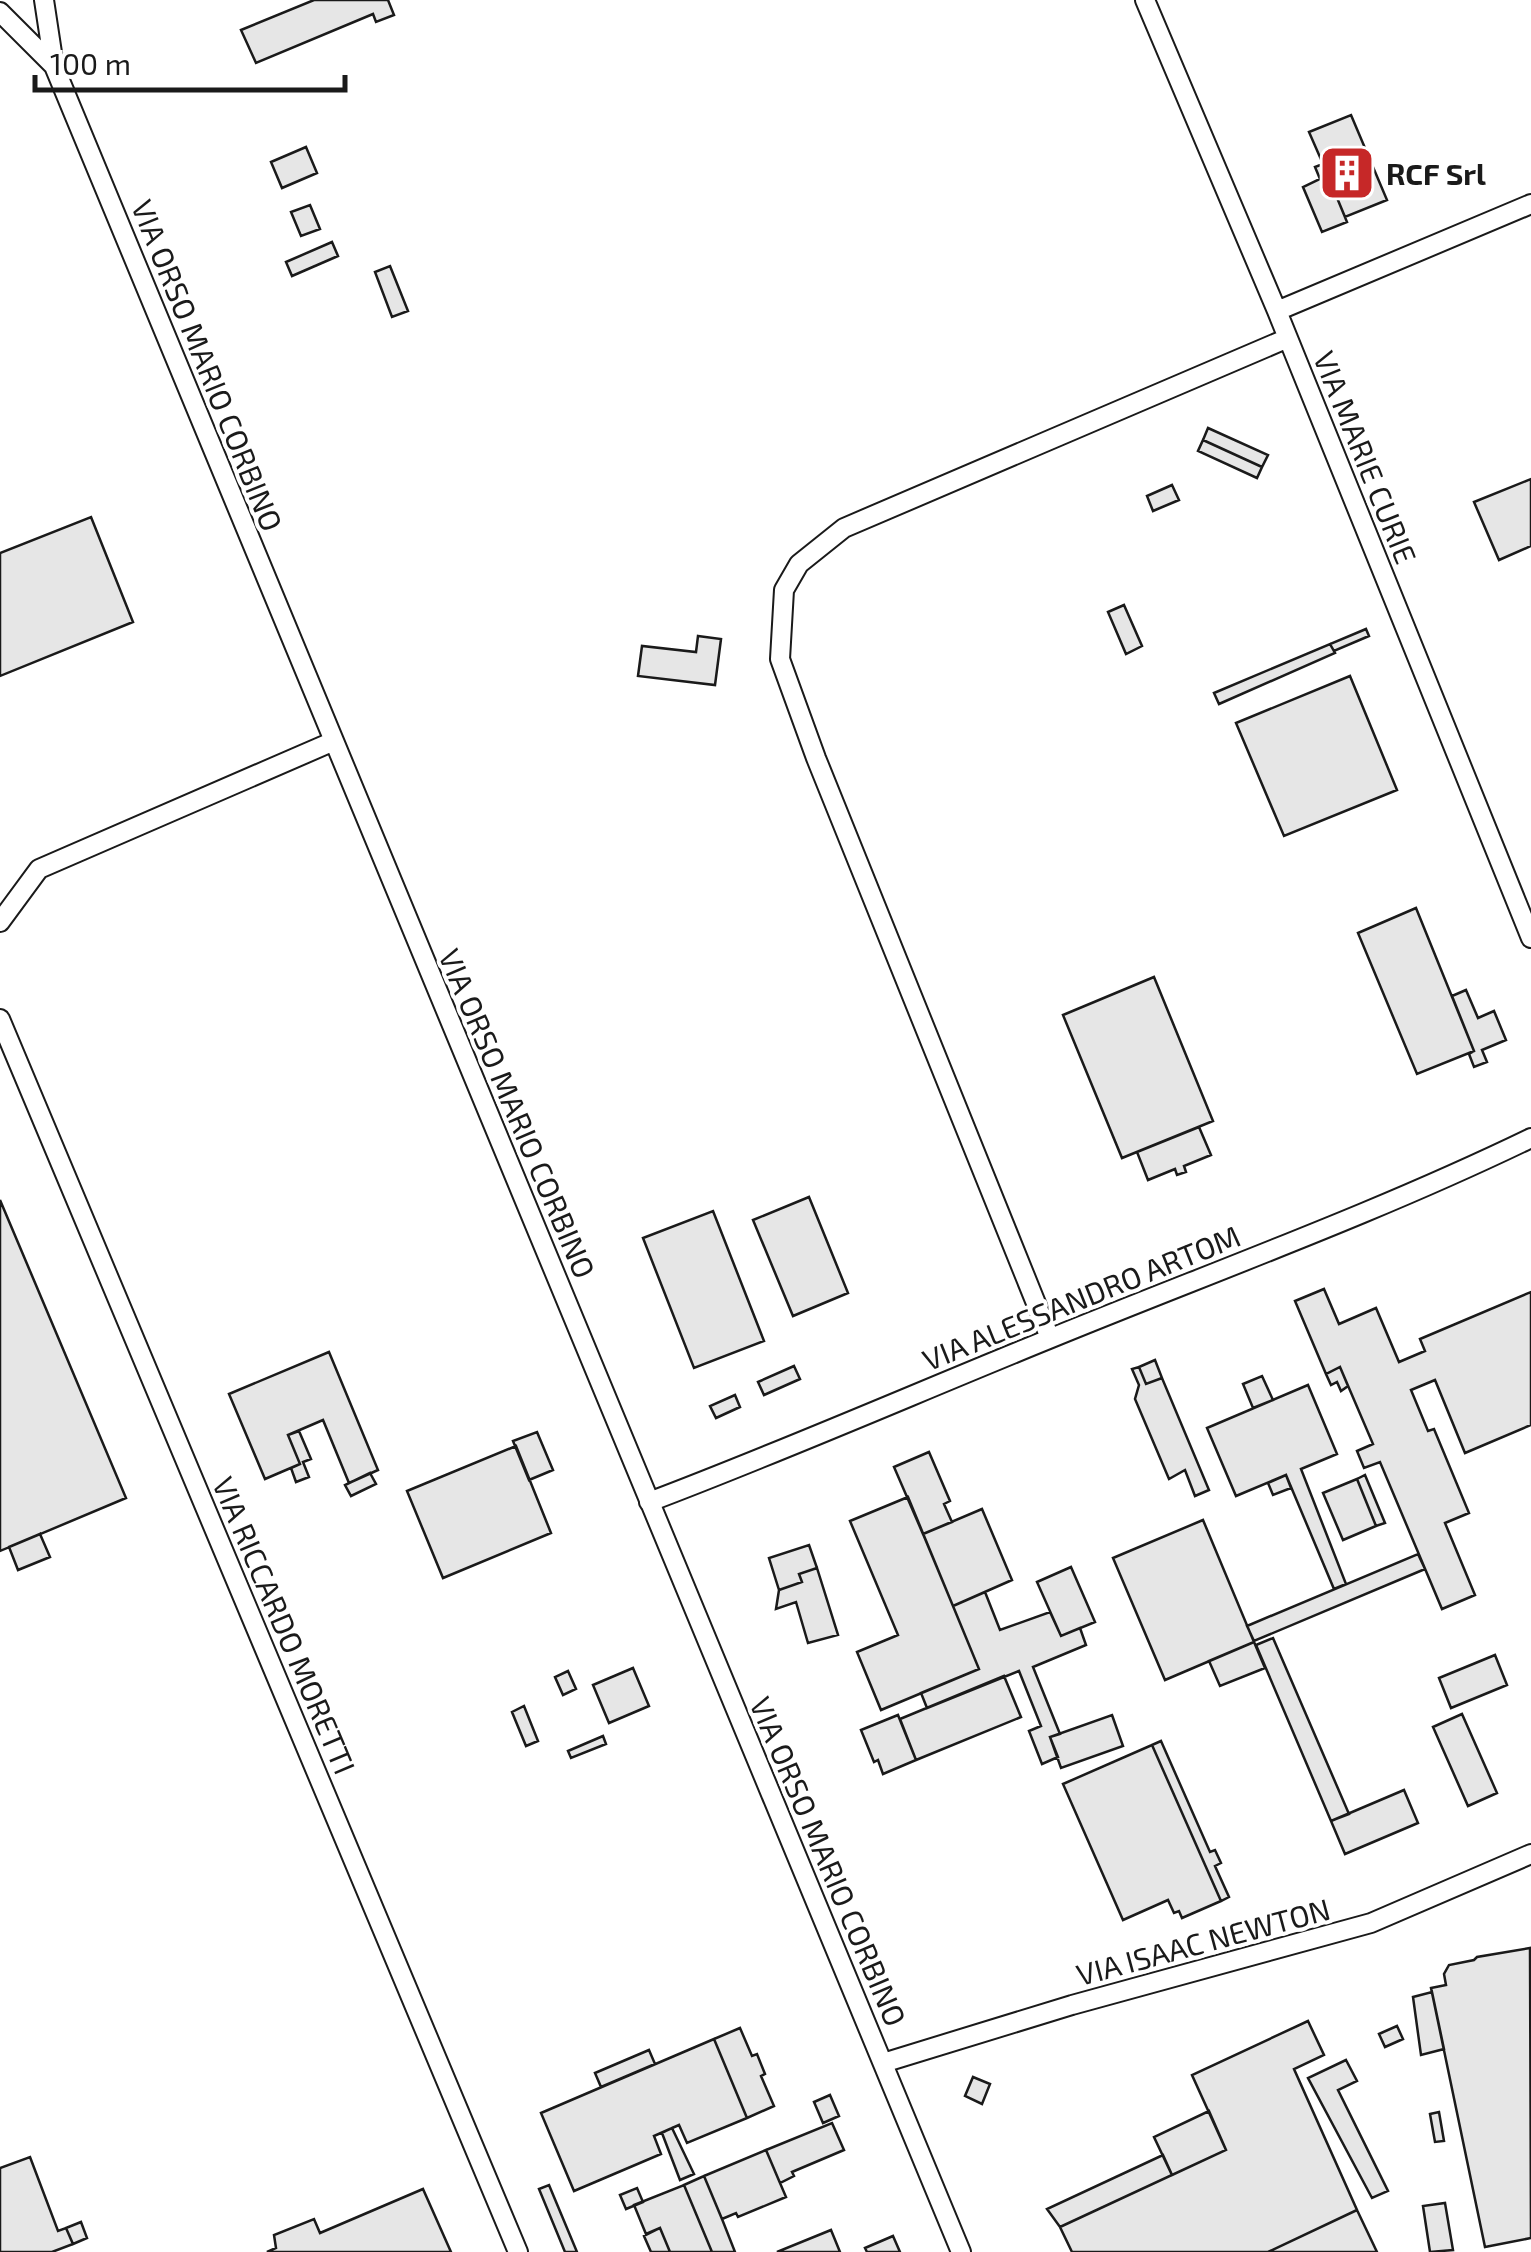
<svg xmlns="http://www.w3.org/2000/svg" width="1531" height="2252" font-family="'Exo 2',sans-serif">
<style>
.building{fill:#e6e6e6;stroke:#1a1a1a;stroke-width:2.5}
.lines{fill:none;stroke-linecap:round;stroke-linejoin:round}
.street-casing{stroke:#1a1a1a;stroke-width:22}
.street{stroke:#fff;stroke-width:18}
.labels{text-anchor:middle;dominant-baseline:central;stroke-width:8;stroke-linejoin:round;paint-order:stroke}
.poi-label{font-size:30px;font-weight:bold;fill:#1a1a1a;stroke:#fff;text-anchor:start}
.street-label{font-size:30px;fill:#1a1a1a;stroke:#fff}
</style>
<rect width="100%" height="100%" fill="#fff"/>
<path class="building" d="M314 0H388L394 15 376 22 373 14 256 63 241 30Z
M1351 115 1387 200 1345 217 1333 188 1347 222 1322 232 1303 187 1320 179 1315 167 1323 164 1309 132Z
M306 147 317 173 282 188 271 162Z
M310 205 320 229 301 236 291 212Z
M332 242 338 256 292 276 286 262Z
M390 266 408 311 392 317 375 272Z
M1208 428 1268 455 1262 467 1203 440Z
M1203 440 1262 467 1257 478 1198 451Z
M1531 479V546L1499 560 1474 502Z
M1172 485 1179 500 1153 511 1147 496Z
M91 517 133 622 0 676V553Z
M1124 605 1142 646 1126 654 1108 612Z
M1366 629 1369 636 1334 651 1330 644Z
M698 636 721 639 715 685 638 676 642 646 696 652Z
M1330 644 1335 653 1219 704 1214 693Z
M1350 676 1397 790 1284 836 1236 723Z
M1416 908 1474 1051 1417 1074 1358 933Z
M1154 977 1213 1121 1122 1158 1063 1015Z
M1466 990 1478 1018 1494 1011 1506 1040 1482 1050 1487 1062 1474 1067 1469 1054 1474 1051 1452 996Z
M1199 1127 1211 1155 1184 1166 1186 1172 1177 1175 1175 1169 1148 1180 1137 1152Z
M809 1197 848 1293 793 1316 753 1220Z
M0 1200 126 1498 0 1551Z
M713 1211 764 1341 694 1368 643 1238Z
M1324 1289 1339 1324 1376 1308 1399 1362 1425 1351 1420 1339 1531 1292V1425L1465 1453 1435 1380 1411 1390 1428 1431 1434 1429 1469 1513 1445 1523 1475 1595 1442 1609 1380 1462 1364 1468 1357 1451 1373 1444 1340 1367 1326 1374 1295 1301Z
M329 1352 378 1470 349 1483 323 1420 288 1435 300 1464 265 1479 229 1394Z
M1155 1360 1162 1378 1146 1384 1139 1367Z
M794 1366 800 1379 764 1395 758 1382Z
M1139 1367 1146 1384 1162 1378 1209 1490 1195 1496 1185 1470 1169 1479 1135 1399 1139 1385 1132 1369Z
M1340 1367 1348 1386 1341 1391 1337 1382 1331 1385 1326 1374Z
M1262 1376 1273 1400 1253 1408 1243 1384Z
M1308 1385 1337 1454 1301 1469 1346 1584 1334 1589 1286 1475 1236 1496 1207 1428Z
M735 1395 740 1407 716 1418 710 1406Z
M299 1431 311 1459 303 1462 309 1477 296 1482 291 1468 300 1464 288 1435Z
M537 1432 553 1470 529 1480 513 1441Z
M516 1446 551 1533 443 1578 407 1491Z
M929 1452 950 1501 944 1504 952 1522 923 1534 894 1467Z
M370 1473 376 1484 351 1496 345 1485Z
M1286 1475 1291 1488 1273 1495 1268 1483Z
M1365 1475 1385 1523 1376 1526 1357 1479Z
M1357 1479 1376 1526 1343 1540 1323 1493Z
M908 1497 979 1669 881 1710 857 1652 898 1635 850 1521Z
M982 1509 1012 1580 953 1606 923 1534Z
M1203 1520 1254 1642 1165 1680 1113 1558Z
M40 1534 50 1557 18 1570 9 1547Z
M809 1545 817 1568 799 1574 802 1582 779 1590 769 1558Z
M1418 1554 1425 1569 1254 1641 1247 1626Z
M1071 1567 1095 1622 1061 1636 1037 1582Z
M817 1568 838 1635 808 1643 796 1602 776 1609 779 1590 802 1582 799 1574Z
M985 1592 1000 1630 1050 1612 1061 1636 1080 1628 1086 1645 1033 1667 1060 1734 1050 1737 1058 1757 1042 1764 1029 1731 1041 1726 1019 1671 927 1708 921 1693 979 1669 953 1606Z
M1273 1638 1349 1814 1331 1821 1256 1645Z
M1254 1642 1265 1668 1220 1686 1209 1661Z
M1495 1655 1507 1685 1451 1708 1439 1678Z
M633 1668 649 1706 609 1723 593 1685Z
M568 1671 576 1689 563 1695 555 1677Z
M1004 1676 1021 1717 916 1760 900 1719Z
M524 1706 538 1741 526 1746 512 1712Z
M1462 1714 1497 1793 1468 1806 1433 1727Z
M898 1715 916 1760 883 1774 878 1760 874 1762 861 1730Z
M1112 1715 1123 1746 1061 1768 1050 1737Z
M603 1736 606 1744 571 1758 568 1751Z
M1161 1741 1210 1852 1215 1850 1221 1863 1215 1866 1229 1897 1221 1901 1152 1745Z
M1152 1745 1221 1901 1182 1918 1179 1911 1174 1913 1168 1900 1123 1920 1063 1784Z
M1404 1790 1418 1823 1345 1854 1331 1821Z
M1530 1948 1531 2238 1485 2247 1431 1988 1446 1985 1444 1974 1449 1965 1474 1960 1477 1957Z
M1432 1992 1444 2049 1421 2055 1413 1997Z
M1308 2021 1324 2055 1294 2069 1357 2210 1268 2252H1072L1060 2227 1226 2150 1192 2075Z
M1397 2026 1403 2039 1385 2047 1379 2034Z
M740 2028 752 2056 757 2054 765 2074 761 2076 774 2106 747 2118 714 2039Z
M714 2039 747 2118 687 2143 679 2125 654 2136 661 2154 574 2191 541 2113Z
M649 2050 655 2064 601 2087 595 2073Z
M1346 2060 1357 2081 1338 2090 1388 2191 1372 2198 1308 2078Z
M973 2077 990 2084 982 2104 965 2096Z
M830 2095 839 2116 823 2123 814 2102Z
M1209 2111 1226 2150 1172 2175 1154 2137Z
M1439 2112 1444 2141 1435 2142 1430 2114Z
M832 2123 844 2150 792 2172 794 2176 780 2183 766 2150Z
M672 2128 694 2174 680 2180 662 2133Z
M766 2150 786 2197 738 2217 736 2213 722 2219 704 2176Z
M1163 2155 1172 2175 1060 2227 1047 2209Z
M30 2157 58 2231 66 2228 73 2244 52 2252H0V2168Z
M704 2176 722 2219 735 2252H712L684 2185Z
M549 2185 577 2252H565L539 2189Z
M684 2185 712 2252H670L660 2228 646 2234 634 2205Z
M637 2188 643 2202 626 2209 620 2195Z
M423 2189 451 2252H267L276 2248 274 2235 314 2219 320 2233Z
M1445 2203 1453 2250 1430 2252 1423 2206Z
M1357 2210 1377 2252H1268Z
M81 2222 87 2238 73 2244 66 2228Z
M660 2228 670 2252H651L644 2236Z
M831 2230 840 2252H777Z
M893 2236 900 2252H867L865 2248Z"/>
<g class="lines">
<g class="street-casing">
<path id="street" d="M44 0 54 66
M1145 0 1277 311 1531 938
M0 12 54 66 961 2252
M1277 311 1531 204
M0 922 39 869 334 741
M0 1019 518 2252
M1050 1338 816 758 780 659 784 590 799 564 844 528 1288 338
M649 1502C784 1451 916 1393 1049 1339 1210 1273 1374 1214 1531 1138
M883 2063 1072 2005 1371 1923 1531 1854"/>
</g>
<use href="#street" class="street"/>
</g>
<defs>
<g id="building-square" transform="scale(2.875)"><rect x="-9" y="-9" width="18" height="18" rx="4" fill="#c62828" stroke="#fff"/><path d="M-4-6H4V6H1V3H-1V6H-4ZM-2.5-4.3h1.7v1.8h-1.7ZM.8-4.3h1.7v1.8H.8ZM-2.5-1h1.7V.8h-1.7ZM.8-1h1.7V.8H.8Z" fill="#fff"/></g>
</defs>
<g fill-rule="evenodd">
<use href="#building-square" x="1347" y="173"/>
</g>
<g class="labels">
<g class="poi-label">
<text x="1386" y="173">RCF Srl</text>
</g>
<g class="street-label">
<text transform="translate(208 365) rotate(68)">VIA ORSO MARIO CORBINO</text>
<text transform="translate(1366 457) rotate(68)">VIA MARIE CURIE</text>
<text transform="translate(518 1113) rotate(67)">VIA ORSO MARIO CORBINO</text>
<text transform="translate(1081 1297) rotate(-22)">VIA ALESSANDRO ARTOM</text>
<text transform="translate(285 1625) rotate(67)">VIA RICCARDO MORETTI</text>
<text transform="translate(829 1861) rotate(67)">VIA ORSO MARIO CORBINO</text>
<text transform="translate(1203 1941) rotate(-15)">VIA ISAAC NEWTON</text>
</g>
</g>
<path d="M35 75v15h310v-15" fill="none" stroke="#1a1a1a" stroke-width="5"/>
<text x="50" y="75" font-size="30" fill="#1a1a1a" stroke="#ffffff" stroke-width="8" paint-order="stroke">100 m</text>
</svg>
